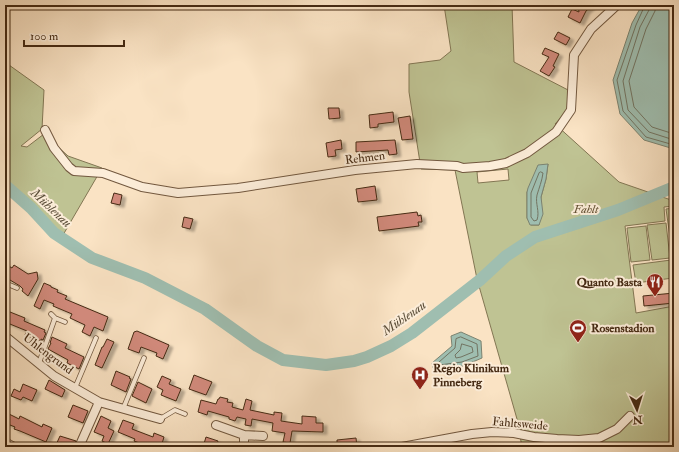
<svg xmlns="http://www.w3.org/2000/svg" width="679" height="452" font-family="'IM FELL Double Pica',serif">
<style>
.green{fill:#bfc393;stroke:#827653;fill-rule:evenodd}
.water{fill:#9fbeb0;stroke:#7b8371}
.lines{fill:none;stroke-linecap:round;stroke-linejoin:round}
.shore{stroke:#727462;stroke-width:1}
.river{stroke:#9fbeb0;stroke-width:12}
.building{fill:#d28a7c;stroke:#452a13;filter:url(#shadow)}
.lane-casing{stroke:#72583f;stroke-width:5.5}
.street-casing{stroke:#72583f;stroke-width:10}
.lane{stroke:#fcedd9;stroke-width:4}
.street{stroke:#fcedd9;stroke-width:8}
.labels{text-anchor:middle;dominant-baseline:central;stroke-width:4;stroke-linejoin:round;paint-order:stroke}
.street-label{font-size:12px;fill:#452a13;stroke:#fcedd9}
.park-label{font-size:12px;font-style:italic;fill:#645033;stroke:#fcedd9}
.poi-label{font-size:12px;font-weight:bold;fill:#452a13;stroke:#fcedd9;text-anchor:start}
.water-label{font-size:13px;font-style:italic;fill:#5c4f3a;stroke:#fcedd9}
</style>
<defs>
<filter id="shadow"><feDropShadow dx="4" dy="2.5" stdDeviation="1" flood-color="#0004"/></filter>
</defs>
<rect width="100%" height="100%" fill="#fae3c4"/>
<filter id="stains"><feTurbulence type="fractalNoise" baseFrequency=".005" numOctaves="4"/><feColorMatrix values="0 0 0 0 .2 0 0 0 0 .09 0 0 0 0 .02 0 0 0 .5 -.17"/></filter>
<radialGradient id="worn" r=".72"><stop offset=".6" stop-color="#630" stop-opacity="0"/><stop offset="1" stop-color="#630" stop-opacity=".3"/></radialGradient>
<path class="green" d="M444 5H512L514 62 570 91 568 110 555 124 619 182 674 201V206L664 207 665 221 625 226 636 313 674 306V447H522L517 419 477 279 455 170 421 169 409 92V64L440 60 451 51ZM548 164 546 179 541 197 539 225H531L527 218V192ZM508 169 509 180 478 183 477 172Z
M5 57 9 65 44 90 42 129 21 146 27 147 44 134 68 156 102 168 63 235 33 205 5 181Z
M674 208V243L671 244 666 209Z
M666 223 670 258 652 260 647 225Z
M646 226 650 260 631 262 627 228Z
M671 260 673 278 636 283 633 265Z"/>
<path class="water" d="M642 5H674V149L644 140 620 114 613 80 632 23Z
M548 164 546 179 541 197 543 214 539 225H530L527 218V192L528 188 538 165Z
M461 332 481 341 482 358 463 366 449 367 440 370 433 368 432 363 452 346 451 336Z"/>
<g class="lines">
<path class="shore" d="M645 5 636 25 617 80 623 111 646 137 674 145
M650 5 649 10 640 27 623 81 628 110 649 132 674 140
M656 5 655 11 646 29 629 81 634 107 652 127 674 134
M541 172 543 173C542 181 539 188 537 195 535 204 540 211 537 220L534 221 531 217V193L539 173Z
M461 337 477 344 478 356 462 362 439 365V362L455 348 456 339Z
M462 344 472 347 473 352 461 357 456 358 455 355 460 350Z"/>
<path class="river" d="M5 185 31 208 54 233 92 258 145 278 205 309 257 346 283 360 326 365 354 361 367 357 391 346 412 333 480 280 506 256 535 237 618 210 674 187"/>
</g>
<path class="building" d="M578 5H593L586 11 580 23 568 17 572 9 579 12Z
M558 32 570 38 566 45 554 39Z
M545 48 559 54 553 66 555 67 549 76 540 71 549 57 542 54Z
M328 108H339L340 118 329 119Z
M393 112 394 122 378 124V127L370 128 369 115Z
M410 116 413 139 402 140 398 118Z
M341 140 342 149 335 150 336 156 328 157 326 143Z
M395 140 397 154 389 155 388 150 356 152V142Z
M375 186 377 200 358 202 356 189Z
M114 193 122 195 120 205 111 203Z
M417 212 418 216 421 215 422 222H418L419 226 379 231 377 217Z
M184 217 193 219 190 229 182 227Z
M5 264 12 268 14 265 28 274 37 272 38 279 28 296 22 291 23 289 20 286 5 277Z
M44 283 51 286V287L58 290 57 292 67 296 65 299 108 317 103 331 94 327 90 336 82 332 85 325 70 318 72 314 53 306 54 304 44 300 40 309 34 306Z
M674 293V303L644 306 643 296Z
M5 310 25 318 24 321 45 330 44 332 46 333 43 340 41 339V341L25 335 27 331 5 322Z
M137 331 169 345 163 359 156 356 157 353 141 347 139 353 128 349 134 332Z
M52 337 67 344 65 348 84 357 79 369 67 363 68 360 48 349 51 343H50Z
M107 339 114 342 102 368 95 365 102 347H103Z
M116 371 130 377 129 378 131 379 126 392 111 385Z
M194 375 212 382 206 395 189 389Z
M162 376 171 380 169 384 181 389 176 401 161 395 163 390 157 387Z
M49 380 65 390 62 397 45 389Z
M138 382 152 389 146 403 132 396Z
M23 384 37 390 32 401 23 397 21 400 11 396 14 389 20 392Z
M220 397 228 399 227 402 233 403 232 407 243 410 246 399 252 401 250 410 274 415V412L282 413 281 421 302 424V416L316 417V423H323V432L292 431 290 443 283 442 285 433 272 431 273 423 252 419 251 426 245 425 246 419 237 417 235 421 229 419V417L208 411 207 415 198 412 201 400 216 404 218 399H219Z
M73 405 88 411 83 423 68 417Z
M9 414 19 419 20 416 42 427 43 424 52 428 46 442 20 431 14 429 15 427 5 423Z
M101 416 111 421 108 428 114 431 108 444 102 441 104 436 94 432Z
M123 420 134 424 132 429 153 437 154 433 164 437 161 447H150L134 441 135 439 118 432Z
M60 436 76 441 74 447H55Z
M206 437 218 441 216 447H203Z
M356 438 357 447H337V440Z"/>
<g class="lines">
<g class="lane-casing">
<path id="lane" d="M5 283 17 288
M55 318 65 322
M39 363 55 318 51 314
M75 388 96 338
M123 409 144 358
M160 419 175 410 185 414"/>
</g>
<g class="street-casing">
<path id="street" d="M45 130 54 148 69 167 74 171 103 173 142 187 178 193 238 188 355 170 417 164 457 166 463 168 490 166 506 163 527 153 556 132 571 110 574 55 591 29 617 5
M5 336 54 376 99 402 160 419
M216 425 244 435 263 436
M5 442 14 447
M79 447 99 402
M244 447V435
M402 447 472 434 492 432 514 433 534 437 557 439 579 440 599 438 617 429 630 416"/>
</g>
<use href="#lane" class="lane"/>
<use href="#street" class="street"/>
</g>
<defs>
<g id="restaurant-pin" transform="scale(0.9)"><path d="M0 17L-7.5 6A9.5 9.5 0 1 1 7.5 6Z" fill="#8f2418" stroke="#fcedd9"/><path d="M-5-6h1v4h1v-4h1v4h1v-4h1v5L-1.5 .5V6h-2V.5L-5-1ZM5-6V6H3V1.5H1.5Q1.5-4 5-6Z" fill="#fff"/></g>
<g id="stadium-pin" transform="scale(0.9)"><path d="M0 17L-7.5 6A9.5 9.5 0 1 1 7.5 6Z" fill="#8f2418" stroke="#fcedd9"/><path d="M0-5a6.5 5 0 1 0 0 10a6.5 5 0 1 0 0-10ZM-3.5-1.8h7v3.6h-7Z" fill="#fff"/></g>
<g id="hospital-pin" transform="scale(0.9)"><path d="M0 17L-7.5 6A9.5 9.5 0 1 1 7.5 6Z" fill="#8f2418" stroke="#fcedd9"/><path d="M-5-5h3v3.5h4V-5h3V5h-3V1.5h-4V5h-3Z" fill="#fff"/></g>
</defs>
<g fill-rule="evenodd">
<use href="#restaurant-pin" x="655" y="282"/>
<use href="#stadium-pin" x="578" y="328"/>
<use href="#hospital-pin" x="420" y="375"/>
</g>
<g class="labels">
<g class="street-label">
<text transform="translate(365 158) rotate(-7)">Rehmen</text>
<text transform="translate(48 354) rotate(37)">Uhlengrund</text>
<text transform="translate(520 424) rotate(5)">Fahltsweide</text>
</g>
<g class="park-label">
<text x="586" y="209">Fahlt</text>
</g>
<g class="poi-label">
<text x="642" y="282" text-anchor="end">Quanto Basta</text>
<text x="591" y="328">Rosenstadion</text>
<text x="433" y="368">Regio Klinikum<tspan x="433" dy="14">Pinneberg</tspan></text>
</g>
<g class="water-label">
<text transform="translate(51 208) rotate(43)">Mühlenau</text>
<text transform="translate(404 318) rotate(-35)">Mühlenau</text>
</g>
</g>
<rect width="679" height="452" fill="none" stroke="#fae3c4" stroke-width="20"/>
<rect x="6" y="6" width="667" height="440" fill="none" stroke="#452a13" stroke-width="2"/>
<rect x="10" y="10" width="659" height="432" fill="none" stroke="#452a13"/>
<g transform="translate(637 410) rotate(176)" stroke="#fcedd9" stroke-width="3" paint-order="stroke">
<path d="M0-3L7 15L0 10L-7 15Z" fill="#452a13"/>
<text y="-6" font-size="11" font-weight="bold" text-anchor="middle" fill="#452a13">N</text>
</g>
<path d="M24 40v6h100v-6" fill="none" stroke="#452a13" stroke-width="2"/>
<text x="30" y="40" font-size="12" fill="#452a13" stroke="#fcedd9" stroke-width="3" paint-order="stroke">100 m</text>
<rect width="100%" height="100%" filter="url(#stains)"/>
<rect width="100%" height="100%" fill="url(#worn)"/>
</svg>
